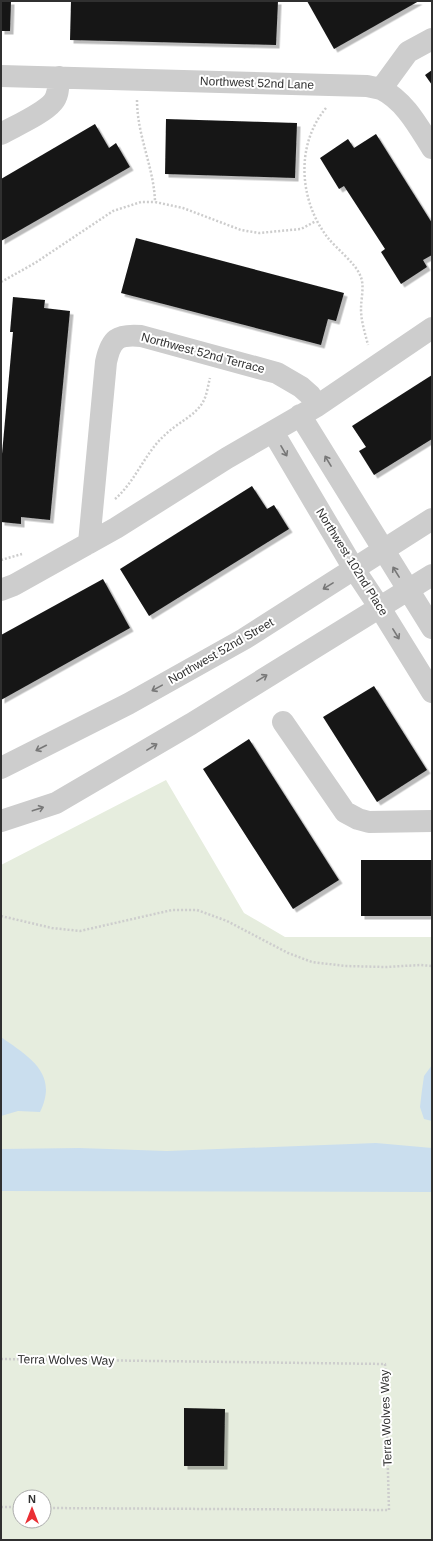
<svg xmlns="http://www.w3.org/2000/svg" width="433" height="1541" font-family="Helvetica,sans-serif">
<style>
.green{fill:#e6edde;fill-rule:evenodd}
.water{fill:#cadeee}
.building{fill:#171717;filter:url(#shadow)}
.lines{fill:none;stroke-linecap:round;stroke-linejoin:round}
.path{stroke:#cdcdcd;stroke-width:2.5;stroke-dasharray:2 2;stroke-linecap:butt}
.minor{stroke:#cdcdcd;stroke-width:22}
.oneway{stroke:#777}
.labels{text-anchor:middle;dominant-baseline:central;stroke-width:4;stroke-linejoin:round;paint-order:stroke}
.street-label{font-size:12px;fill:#303030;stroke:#fff}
</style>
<defs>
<filter id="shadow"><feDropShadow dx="3.5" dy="3.5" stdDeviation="0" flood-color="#0004"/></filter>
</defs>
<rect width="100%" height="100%" fill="#fff"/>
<path class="green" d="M166 780 244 913 285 937H432V1540H1V865ZM20 1497H44V1521H20Z"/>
<path class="water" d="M1 1037C29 1057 59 1073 40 1112L18 1111 1 1116Z
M432 1065V1121L424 1119 420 1107 422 1090 424 1076Z
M376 1143 432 1148V1192L1 1191V1149L79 1148 167 1151Z"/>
<path class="building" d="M1 1H11L10 31H1Z
M71 1H278L276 45 70 40Z
M307 1H419L334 49Z
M432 70V85L425 75Z
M166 119 297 123 295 178 165 174Z
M95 124 109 148 116 143 130 167 1 241V179Z
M376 134 432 223V255L423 260 427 267 401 284 381 252 385 249 344 186 339 189 320 158 348 139 354 148Z
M136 238 344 293 336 321 328 319 321 345 121 293Z
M13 297 45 300 44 308 70 311 50 520 21 517V524L1 522V465L13 332H10Z
M432 375V439L374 475 359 451 366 447 352 426Z
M252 486 267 509 274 505 289 529 149 616 120 569Z
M103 579 130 628 1 700V635Z
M374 686 427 770 377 802 323 717Z
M249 739 339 880 293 909 203 769Z
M361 860H432V916H361Z
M184 1408 225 1409 224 1466H184Z"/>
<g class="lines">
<path class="path" d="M137 100C137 136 154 167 155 202L183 208 241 230 259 233 301 229 316 221
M326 108C295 145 299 201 328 238 337 249 355 263 360 275 365 285 361 298 361 309 361 321 365 333 368 345
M1 282 35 263 113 211 141 202H155
M115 499C136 481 145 452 166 434 177 423 195 416 203 402 207 395 208 385 210 378
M1 560 22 554
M1 916 52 928 80 931 172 910H197L227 921 288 953 312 962 345 966 386 967 420 965 432 966
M1 1359 385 1364 389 1510 44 1508
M1 1507H20"/>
<path class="minor" d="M1 76 367 86 381 89 408 52 432 39
M381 89C405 101 418 126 432 148
M1 134C15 126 43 114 53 102 59 95 58 86 59 77
M300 415 432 628
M273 432 354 569 380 608 432 692
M89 543 106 362C111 339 117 334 141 336L277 373 301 387 310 395 317 406
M1 590 14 585 116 528 227 458 317 406 432 328
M283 722 345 812 358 819 369 822 432 821
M1 768 128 704 244 639 432 519
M1 821 56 803 191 724 432 575"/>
</g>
<defs><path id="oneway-shaft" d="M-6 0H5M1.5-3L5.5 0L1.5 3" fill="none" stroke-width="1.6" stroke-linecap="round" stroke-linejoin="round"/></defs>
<g class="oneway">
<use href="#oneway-shaft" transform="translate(284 451) rotate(60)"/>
<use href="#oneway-shaft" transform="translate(328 461) rotate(-121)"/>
<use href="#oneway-shaft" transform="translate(396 572) rotate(-122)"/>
<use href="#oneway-shaft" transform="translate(328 586) rotate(148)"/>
<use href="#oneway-shaft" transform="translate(396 634) rotate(58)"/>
<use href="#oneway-shaft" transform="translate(262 678) rotate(-31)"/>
<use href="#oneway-shaft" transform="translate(157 688) rotate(151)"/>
<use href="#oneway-shaft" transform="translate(152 747) rotate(-31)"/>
<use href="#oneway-shaft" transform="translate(41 748) rotate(153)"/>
<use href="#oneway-shaft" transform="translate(38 809) rotate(-18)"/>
</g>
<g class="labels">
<g class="street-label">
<text transform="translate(257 83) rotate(2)">Northwest 52nd Lane</text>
<text transform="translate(203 353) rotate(15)">Northwest 52nd Terrace</text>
<text transform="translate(352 562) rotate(58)">Northwest 102nd Place</text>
<text transform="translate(221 651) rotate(-30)">Northwest 52nd Street</text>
<text transform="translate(66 1360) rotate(1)">Terra Wolves Way</text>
<text transform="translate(386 1418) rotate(-92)">Terra Wolves Way</text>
</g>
</g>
<rect width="433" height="1541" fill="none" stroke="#303030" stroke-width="4"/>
<g transform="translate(32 1509)"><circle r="19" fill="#ffffff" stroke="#acacac"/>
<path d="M0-3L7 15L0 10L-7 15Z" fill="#ea2f34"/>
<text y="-6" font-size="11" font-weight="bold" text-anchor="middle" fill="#303030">N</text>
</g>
</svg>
